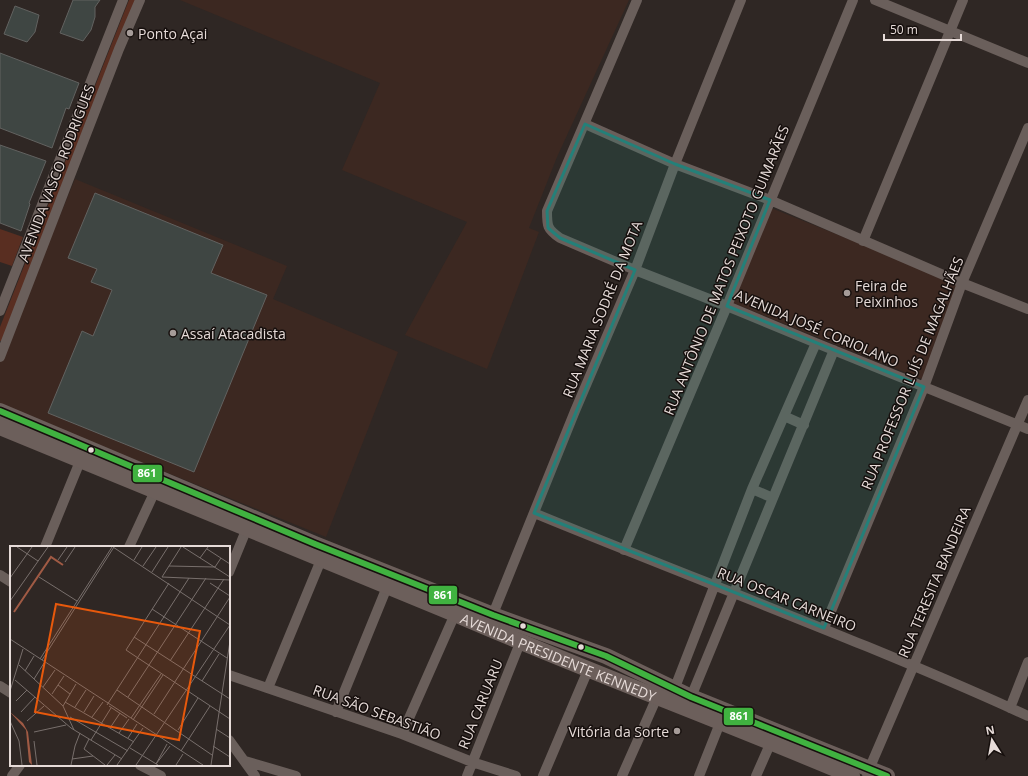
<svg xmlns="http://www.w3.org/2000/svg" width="1028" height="776" font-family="'Open Sans',sans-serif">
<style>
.built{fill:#3c2821}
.green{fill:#592e21}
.building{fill:#3f4643;stroke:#626260}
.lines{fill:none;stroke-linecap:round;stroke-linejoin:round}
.minor{stroke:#6a5f5b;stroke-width:10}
.primary{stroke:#6c5f5b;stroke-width:16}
.bus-1-casing{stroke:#160f0d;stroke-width:9}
.bus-1{stroke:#40b240;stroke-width:6}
.marked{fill:#248079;fill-opacity:0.2;stroke:#248079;stroke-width:3;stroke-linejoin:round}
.poi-dot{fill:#a69c99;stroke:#160f0d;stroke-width:1.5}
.bus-dot{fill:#e6dbd8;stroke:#160f0d;stroke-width:1.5}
.labels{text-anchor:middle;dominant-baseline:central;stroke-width:3;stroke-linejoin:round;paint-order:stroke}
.poi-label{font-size:14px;fill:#e6dbd8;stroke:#160f0d;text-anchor:start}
.street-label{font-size:14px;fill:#e6dbd8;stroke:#160f0d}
.inset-river{fill:none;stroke:#a05a44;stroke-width:2}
.inset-road{fill:none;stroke:#786f6c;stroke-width:1}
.view{fill:#e8590c;fill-opacity:0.15;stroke:#e8590c;stroke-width:2}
.inset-edge{fill:none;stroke:#e6dbd8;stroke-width:2}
.line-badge{stroke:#160f0d;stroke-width:1.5}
.badge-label{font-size:11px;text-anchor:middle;font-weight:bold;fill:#fff}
</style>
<rect width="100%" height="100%" fill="#2f2724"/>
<path class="built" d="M180 0H629L557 157 529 228 539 232 487 369 405 335 467 222 342 170 380 83Z
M75 179 287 266 273 299 398 352 326 537 0 405V360Z
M771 208 961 284 922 379 733 303Z"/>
<path class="green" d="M129 0H137L2 341H0V327Z
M0 229 23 237 12 266 0 262Z"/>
<path class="building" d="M73 0H100L95 7V17L91 30 83 41 60 33Z
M15 6 39 15 35 32 27 42 4 34Z
M0 53 79 83 69 109 66 108 52 148 0 128Z
M0 145 46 161 29 203 30 204 21 231 0 223Z
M95 193 223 245 211 273 267 295 194 472 48 413 82 331 93 336 112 290 91 282 97 269 68 258Z"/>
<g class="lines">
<path class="minor" d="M637 0 547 211C547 226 547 229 560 238L635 270 727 306 816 343 1028 429
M875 0 1028 63
M585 124 675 164 770 200 962 283 1028 309
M863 241 963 0
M0 311 123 0
M0 357 119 49 140 0
M784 416 804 425
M752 489 773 498
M534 513C699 581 866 642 1028 716
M45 547 81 459
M129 547 155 491
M624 550 727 306 853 0
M229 572 247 528
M0 575 11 582
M491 619 575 411 635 270 675 164 741 0
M824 628 924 387 962 283 1028 128
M229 675 402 734 472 762 516 776
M0 686 11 693
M268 688 321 560
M674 690 752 489 816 343
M691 697 834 350
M1010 708 1028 662
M336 712 387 587
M402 734 455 614
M229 740 255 776
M245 761 296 776
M140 765 161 776
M867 774 1028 400
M12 776 20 765
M467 776 520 643
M543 776 588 670
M622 776 657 697
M699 776 720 723
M756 776 771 742"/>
<g class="primary">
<path d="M0 411 315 544 493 615 606 656 691 697 887 776"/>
<path id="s1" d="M0 427 455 614C586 671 720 720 852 776"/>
</g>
<g class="bus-1-casing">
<path id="bus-1" d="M0 411 315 544 493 615 606 656 691 697 887 776"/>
</g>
<use href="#bus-1" class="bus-1"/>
</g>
<path class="marked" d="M585 124 675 164 770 200 727 306 924 387 824 628 534 513 635 270 560 238 548 228 547 211Z"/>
<g class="poi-dot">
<circle cx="130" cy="33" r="4"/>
<circle cx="847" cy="293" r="4"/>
<circle cx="173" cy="333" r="4"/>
<circle cx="677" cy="731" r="4"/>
</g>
<g class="bus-dot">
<circle cx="91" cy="450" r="3.5"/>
<circle cx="523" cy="626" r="3.5"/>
<circle cx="581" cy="647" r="3.5"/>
</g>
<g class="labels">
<g class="poi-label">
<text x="138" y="33">Ponto Açai</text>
<text x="855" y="285">Feira de<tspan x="855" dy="16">Peixinhos</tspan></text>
<text x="181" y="333">Assaí Atacadista</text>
<text x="669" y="731" text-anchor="end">Vitória da Sorte</text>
</g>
<g class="street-label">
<text transform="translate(56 173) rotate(-69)">AVENIDA VASCO RODRIGUES</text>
<text transform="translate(726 270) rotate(-68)">RUA ANTÔNIO DE MATOS PEIXOTO GUIMARÃES</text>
<text transform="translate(602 309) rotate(-68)">RUA MARIA SODRÉ DA MOTA</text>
<text transform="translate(817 328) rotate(23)">AVENIDA JOSÉ CORIOLANO</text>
<text transform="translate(912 373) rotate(-68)">RUA PROFESSOR LUÍS DE MAGALHÃES</text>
<text transform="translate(934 582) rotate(-67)">RUA TERESITA BANDEIRA</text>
<text transform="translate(787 599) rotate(22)">RUA OSCAR CARNEIRO</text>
<text stroke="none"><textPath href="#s1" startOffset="604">AVENIDA PRESIDENTE KENNEDY</textPath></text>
<text transform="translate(480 704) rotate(-68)">RUA CARUARU</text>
<text transform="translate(377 712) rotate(20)">RUA SÃO SEBASTIÃO</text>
</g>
</g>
<g transform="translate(10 546)">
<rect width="220" height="220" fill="#2f2724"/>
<path d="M0 166 13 177 18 186 22 219 19 216 16 184Z" fill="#a05a44"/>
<path class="inset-river" d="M4 66 41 11 53 19"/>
<path class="inset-road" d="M7 1 28 15M103 1 220 79M173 1 220 31M197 3 220 18M190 12 198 1M48 14 57 1M124 14 132 1M55 16 65 1M133 20 146 1M159 20 205 21 211 12M142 26 158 1M29 31 67 55M152 31 220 34M152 31 171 1M0 32 22 1M159 37 116 104 220 173M200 37 220 50M0 55 38 1M142 63 217 112M124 91 220 153M0 93 193 219M30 113 102 1M32 114 104 1M160 115 214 33M9 119 53 160 64 184M15 125 24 110M24 133 34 117M5 134 61 182 112 213M192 135 209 108M48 139 60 148M33 141 45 124M107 144 202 209M0 145 13 103M42 148 54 130M118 151 196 32M6 155 17 144M55 156 124 196M97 159 179 32M53 160 66 138M99 160 117 172M65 161 76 144M11 166 25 151M74 166 84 150M144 168 220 51M60 171 118 205M82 171 93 156M121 172 151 128M123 174 153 129M0 175 9 195 12 219M17 175 34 160M100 182 110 167M206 183 220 192M168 184 188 152M24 186 56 179M109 187 119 173M118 192 127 178M79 193 74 203 95 219M81 194 101 162M24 195 27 219M203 200 220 211M120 202 148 219M171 205 200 160M62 213 83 210M146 218 157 198M146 218 160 200M61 219 65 200 70 187M97 219 105 209M107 219 133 182M126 219 220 79M166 219 173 208M201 219 220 95"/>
<path class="view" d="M46 58 190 85 169 194 25 166Z"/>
<rect width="220" height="220" class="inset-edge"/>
</g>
<g class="line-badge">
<rect x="132" y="464" width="31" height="19" rx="4" fill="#40b240"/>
<rect x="428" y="585" width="30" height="20" rx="4" fill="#40b240"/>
<rect x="723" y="707" width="31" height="19" rx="4" fill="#40b240"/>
</g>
<g class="badge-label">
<text x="147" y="477">861</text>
<text x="443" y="599">861</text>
<text x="739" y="720">861</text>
</g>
<g transform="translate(992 740) rotate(349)" stroke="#160f0d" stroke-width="3" paint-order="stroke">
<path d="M0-3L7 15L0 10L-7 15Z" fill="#e6dbd8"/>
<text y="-6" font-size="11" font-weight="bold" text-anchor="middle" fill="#e6dbd8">N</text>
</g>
<path d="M884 34v6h77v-6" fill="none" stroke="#e6dbd8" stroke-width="2"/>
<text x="890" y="34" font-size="12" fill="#e6dbd8" stroke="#160f0d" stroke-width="3" paint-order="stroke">50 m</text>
</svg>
